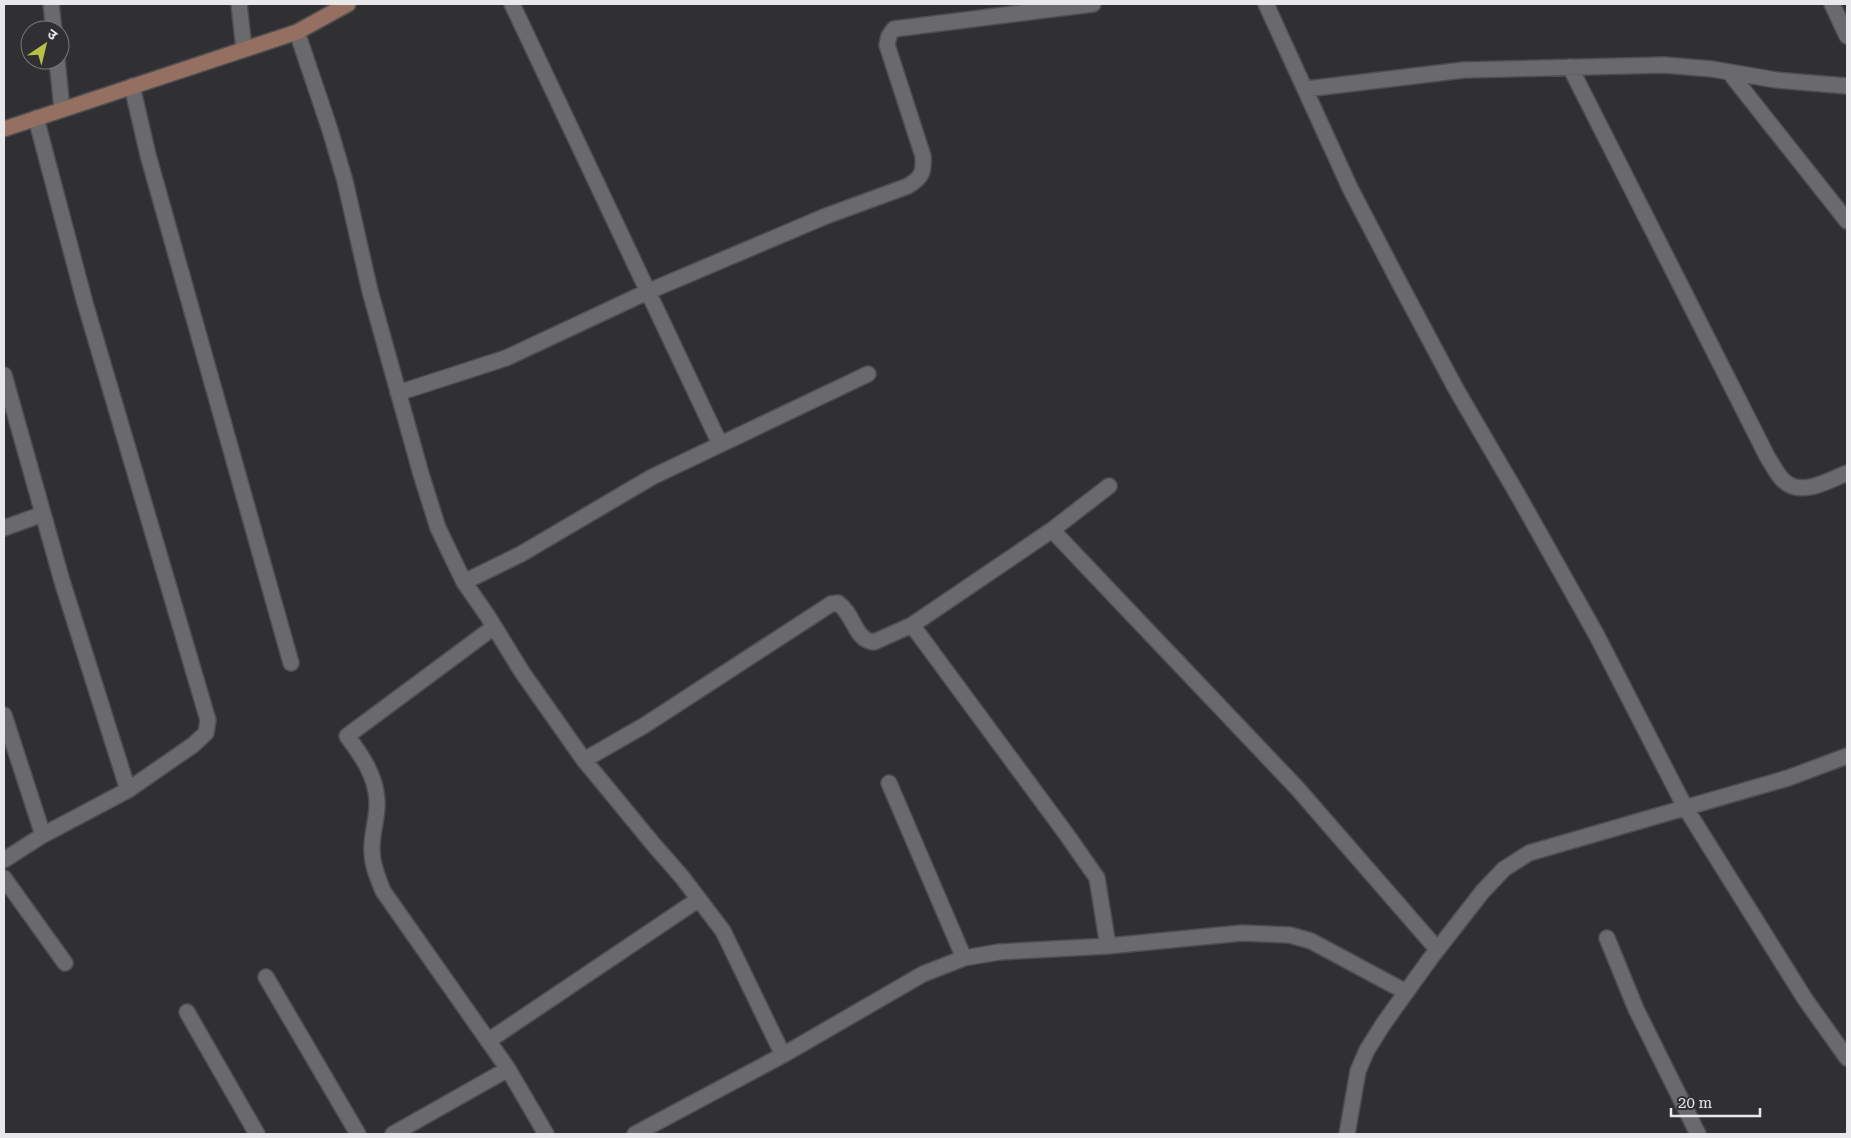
<svg xmlns="http://www.w3.org/2000/svg" width="1851" height="1138" font-family="'Roboto Serif','Noto Sans Devanagari',serif">
<style>
.lines{fill:none;stroke-linecap:round;stroke-linejoin:round}
.minor-casing{stroke:#4e4d50;stroke-width:18}
.secondary-casing{stroke:#4e4d50;stroke-width:18}
.minor{stroke:#6a696c;stroke-width:15}
.secondary{stroke:#956f61;stroke-width:15}
</style>
<rect width="100%" height="100%" fill="#302f32"/>
<g class="lines">
<g class="minor-casing">
<path id="minor" d="M51 4 54 30
M239 4 244 49
M512 4 720 444
M1266 4 1350 188 1400 284 1456 389 1519 497 1596 634 1685 807 1805 999 1847 1058
M1832 4 1847 36
M297 32 330 130 345 181 370 291 421 474 438 528 464 582 487 615 522 672 584 760 654 845 682 877 723 931 783 1055 923 974 964 958 999 952 1108 946 1242 933 1290 935 1311 941 1406 992
M57 60 62 109
M1570 67 1768 458C1772 464 1776 472 1781 478 1799 499 1827 481 1847 473
M1729 72 1847 221
M132 86 148 155 291 663
M1306 89 1464 70 1664 65 1712 69 1776 80 1847 86
M4 375 62 581 128 790
M398 393 506 358 647 292 826 216 908 186C922 177 924 173 923 156L887 45 889 36 894 29 1093 4
M4 528 43 514
M1052 530 1297 788 1437 949
M464 582 521 554 652 477 868 374
M912 625 1067 835 1097 878 1108 946
M494 627 347 736C362 756 376 776 377 801 378 818 371 834 372 851 372 865 378 878 383 891L508 1069 546 1134
M4 715 43 835
M584 760 645 725 831 604 838 603C854 614 855 641 874 642L912 625 1052 530 1109 486
M889 783 964 958
M4 860 43 835 128 790 193 745 206 733 208 720 85 303 36 118
M4 878 65 963
M1607 938 1636 1009 1698 1134
M266 977 358 1134
M187 1012 257 1134
M488 1041 699 899
M393 1134 508 1069
M635 1134 783 1055
M1347 1134 1358 1071 1367 1050 1384 1023 1430 959 1483 891 1504 869 1529 853 1788 778 1847 756"/>
</g>
<g class="secondary-casing">
<path id="secondary" d="M4 129 297 32 348 4"/>
</g>
<use href="#minor" class="minor"/>
<use href="#secondary" class="secondary"/>
</g>
<rect width="1851" height="1138" fill="none" stroke="#e8e8ea" stroke-width="10"/>
<g transform="translate(45 45) rotate(35)"><circle r="24" fill="#302f32" stroke="#7a797c"/>
<path d="M0-4L9 19L0 12L-9 19Z" fill="#b6c148"/>
<text y="-8" font-size="14" font-weight="bold" text-anchor="middle" fill="#e8e8ea">उ</text>
</g>
<path d="M1671 1108v8h89v-8" fill="none" stroke="#e8e8ea" stroke-width="2.5"/>
<text x="1678" y="1108" font-size="15" fill="#e8e8ea" stroke="#302f32" stroke-width="4" paint-order="stroke">20 m</text>
</svg>
